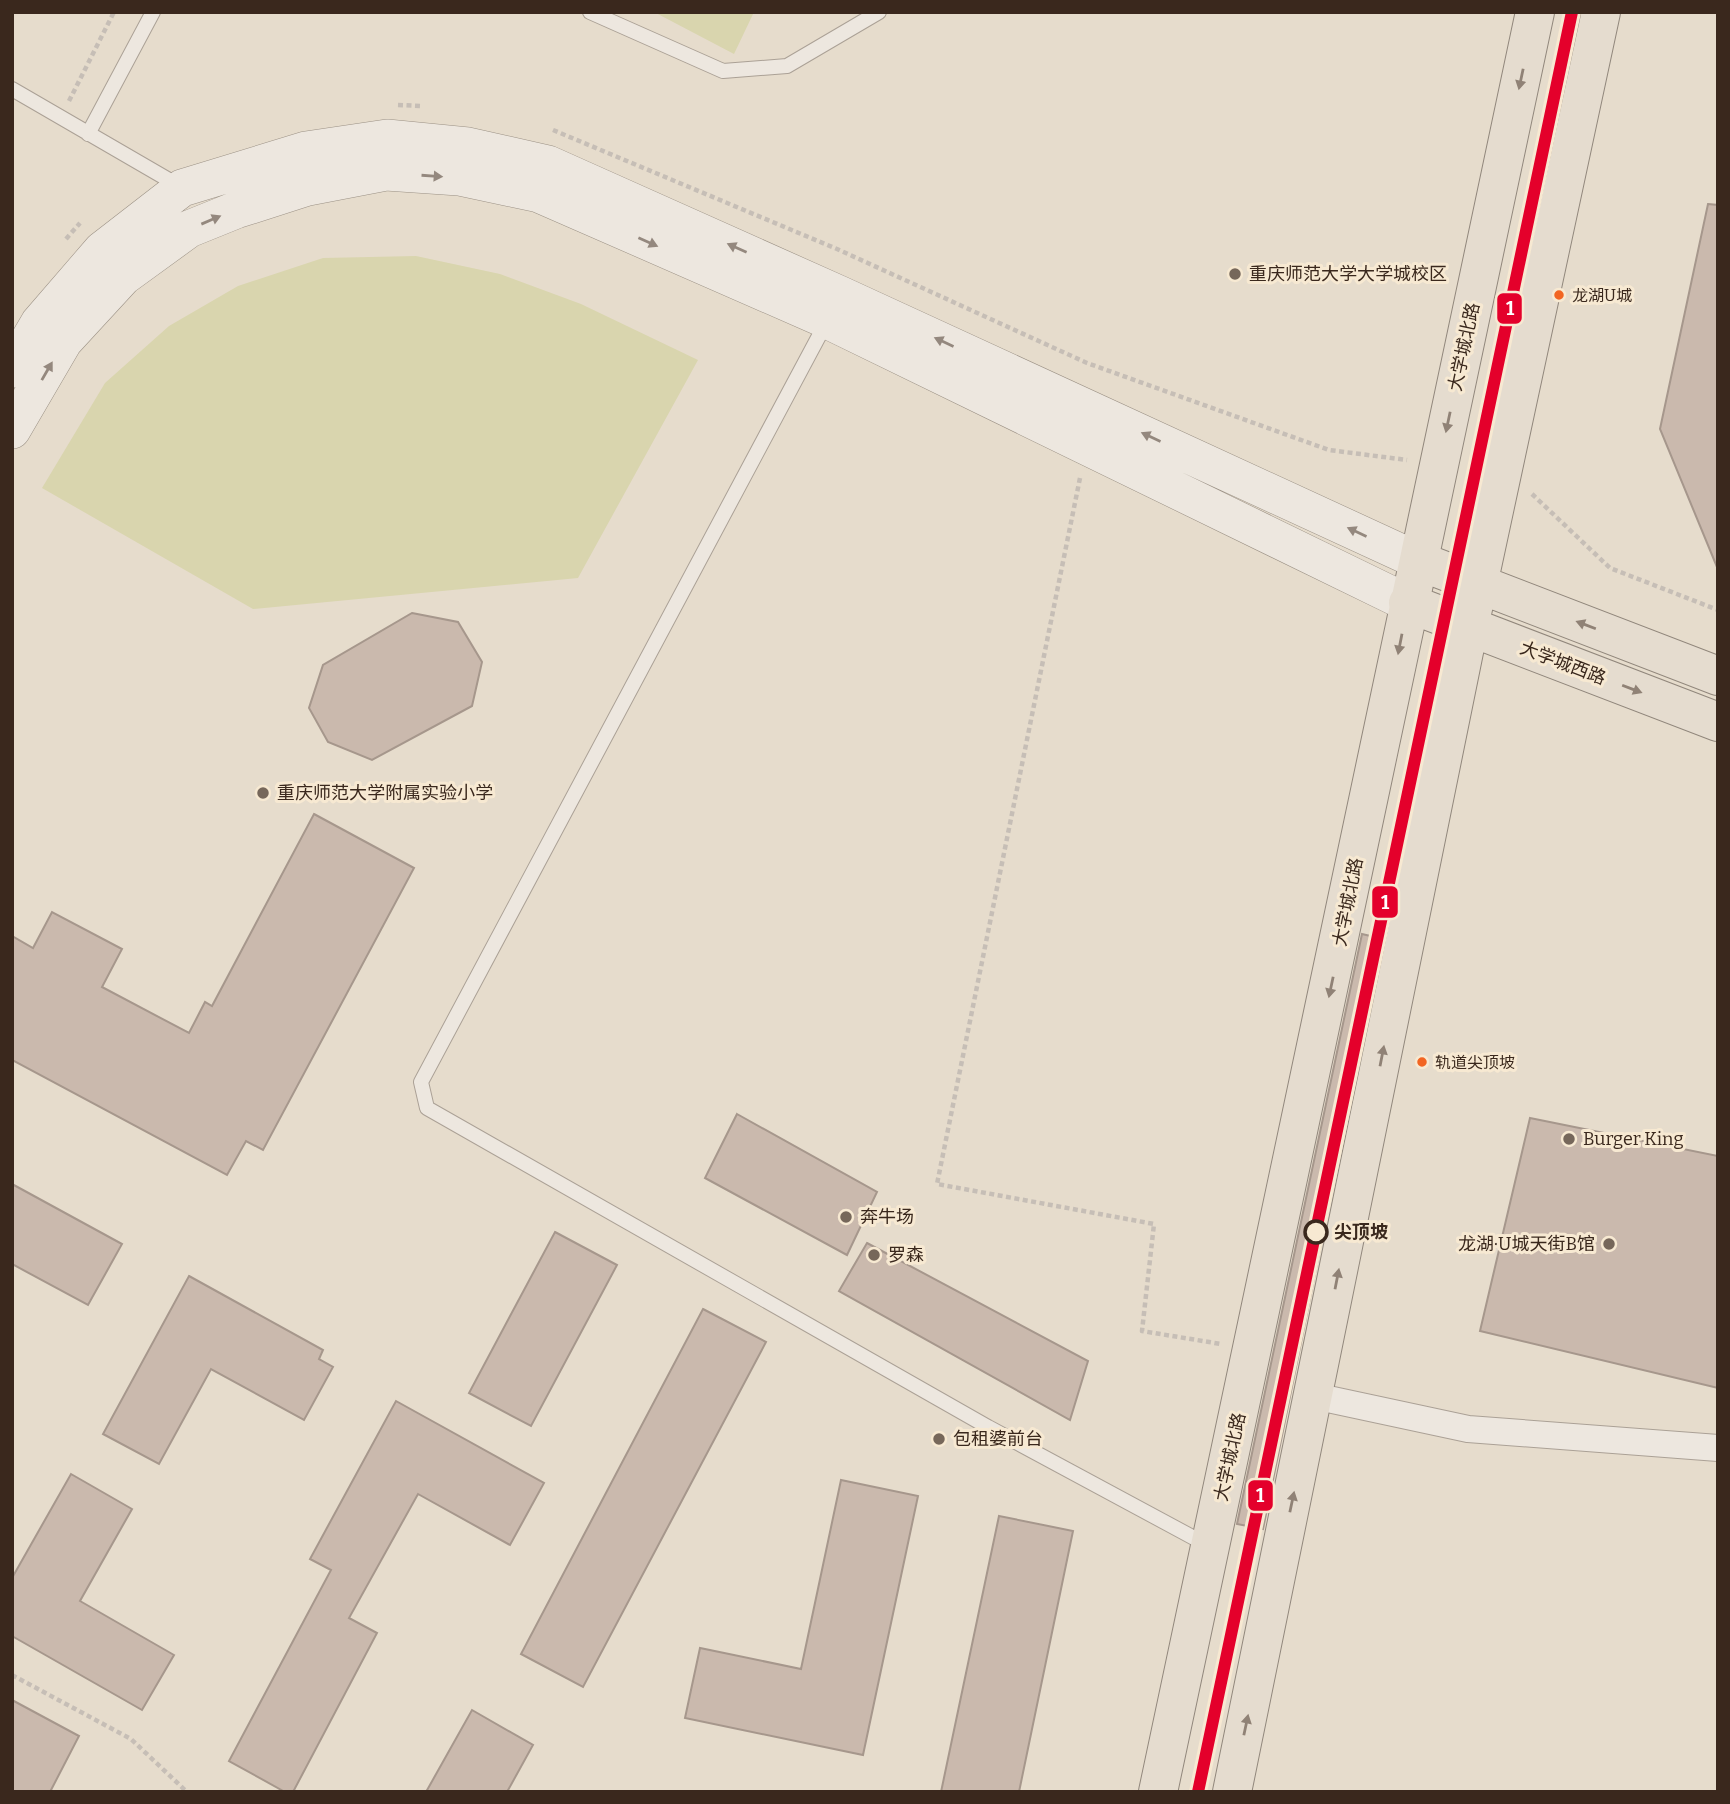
<svg xmlns="http://www.w3.org/2000/svg" width="1730" height="1804" font-family="Bitter,'Noto Sans SC',serif">
<style>
.green{fill:#d9d5ae}
.building{fill:#cab9ad;stroke:#a6978c;stroke-width:2}
.lines{fill:none;stroke-linecap:round;stroke-linejoin:round}
.lane-casing{stroke:#aba196;stroke-width:16}
.street-casing{stroke:#aba196;stroke-width:28}
.secondary-casing{stroke:#9b9185;stroke-width:38}
.primary-casing{stroke:#91877c;stroke-width:40}
.path{stroke:#c6beb6;stroke-width:4.5;stroke-dasharray:5 3.5;stroke-linecap:butt}
.lane{stroke:#ede7df;stroke-width:14}
.street{stroke:#ede7df;stroke-width:26}
.secondary{stroke:#ede7df;stroke-width:37}
.primary{stroke:#e5dccf;stroke-width:38}
.metro-1-casing{stroke:#f7e9d2;stroke-width:18}
.metro-1{stroke:#e4002b;stroke-width:12}
.oneway{fill:#908276}
.oneway2{fill:#94887e}
.poi-dot{fill:#76675a;stroke:#f7e9d2;stroke-width:2.5}
.bus-dot{fill:#f26522;stroke:#f7e9d2;stroke-width:2.5}
.stop-dot{fill:#f7e9d2;stroke:#3a281d;stroke-width:3.5}
.labels{text-anchor:middle;dominant-baseline:central;stroke-width:6;stroke-linejoin:round;paint-order:stroke}
.bus-label{font-size:16px;fill:#3a281d;stroke:#f7e9d2;text-anchor:start}
.poi-label{font-size:18px;fill:#3a281d;stroke:#f7e9d2;text-anchor:start}
.street-label{font-size:18px;fill:#3a281d;stroke:#f7e9d2}
.stop-label{font-size:18px;font-weight:bold;fill:#3a281d;stroke:#f7e9d2;text-anchor:start}
.line-badge{stroke:#f7e9d2;stroke-width:2.5}
.badge-label{font-size:19px;text-anchor:middle;font-weight:bold;fill:#fff}
</style>
<rect width="100%" height="100%" fill="#e6dccc"/>
<path class="green" d="M654 12H754L734 54Z
M416 256 500 274 581 304 698 360 578 578 253 609 42 488 105 383 169 326 238 286 323 258Z"/>
<path class="building" d="M1708 204 1718 205 1717 567 1660 429Z
M412 613 458 622 482 662 472 706 372 760 328 742 309 708 323 665Z
M314 814 414 868 263 1150 246 1141 227 1175 12 1060V936L33 948 52 912 122 949 102 987 189 1033 205 1002 212 1006Z
M1362 934 1383 939 1263 1529 1237 1524Z
M737 1114 877 1192 847 1255 705 1178Z
M1530 1118 1718 1156V1388L1480 1331Z
M12 1184 122 1244 88 1305 12 1264Z
M555 1232 617 1265 531 1426 469 1393Z
M867 1243 1088 1361 1070 1420 839 1291Z
M189 1276 323 1350 319 1359 333 1367 304 1420 211 1369 159 1464 103 1434Z
M703 1309 766 1342 583 1687 521 1654Z
M396 1401 544 1483 510 1545 418 1494 349 1618 377 1633 293 1792H285L229 1761 331 1570 310 1559Z
M71 1474 132 1509 80 1601 174 1655 142 1710 12 1636V1578Z
M841 1480 918 1496 863 1755 685 1718 700 1648 801 1669Z
M999 1516 1073 1531 1019 1792H941Z
M12 1700 79 1736 50 1792H12Z
M472 1710 533 1745 507 1792H426Z"/>
<g class="lines">
<g class="lane-casing">
<path id="lane" d="M590 12 723 71 787 66 879 12
M12 89 181 187
M88 134 153 12
M827 321 421 1082 427 1108 988 1427 1209 1546"/>
</g>
<g class="street-casing">
<path id="street" d="M1314 1396 1468 1429 1718 1448"/>
</g>
<g class="secondary-casing">
<path id="secondary" d="M12 369 39 323 102 250 182 188 306 150 387 138 468 146 548 164 841 295 1419 561
M12 430 64 341 123 277 189 229 236 210 308 187 386 172 459 177 539 194 827 320 1408 603"/>
</g>
<g class="primary-casing">
<path id="primary" d="M1419 561 1718 676
M1408 603 1718 722
M1158 1792 1535 12
M1232 1792 1469 627 1601 12"/>
</g>
<path class="path" d="M69 101 114 12
M398 105 421 106
M553 130 837 249 1087 363 1329 450 1407 460
M66 239 80 223
M1080 478 937 1184 1154 1224 1142 1331 1221 1344
M1532 494 1610 568 1718 610
M12 1675 131 1739 187 1792"/>
<use href="#lane" class="lane"/>
<use href="#street" class="street"/>
<use href="#secondary" class="secondary"/>
<use href="#primary" class="primary"/>
<g class="metro-1-casing">
<path id="metro-1" d="M1198 1792 1572 12"/>
</g>
<use href="#metro-1" class="metro-1"/>
</g>
<defs><path id="oneway-solid" d="M-6-.8H1V-3.2L6.5 0L1 3.2V.8H-6Z" transform="scale(1.75)"/></defs>
<g class="oneway">
<use href="#oneway-solid" transform="translate(1521 79) rotate(102)"/>
<use href="#oneway-solid" transform="translate(1448 422) rotate(102)"/>
<use href="#oneway-solid" transform="translate(1586 625) rotate(-159)"/>
<use href="#oneway-solid" transform="translate(1400 644) rotate(101)"/>
<use href="#oneway-solid" transform="translate(1632 689) rotate(21)"/>
<use href="#oneway-solid" transform="translate(1331 987) rotate(102)"/>
<use href="#oneway-solid" transform="translate(1382 1056) rotate(-79)"/>
<use href="#oneway-solid" transform="translate(1337 1279) rotate(-79)"/>
<use href="#oneway-solid" transform="translate(1292 1502) rotate(-78)"/>
<use href="#oneway-solid" transform="translate(1246 1725) rotate(-78)"/>
</g>
<g class="oneway2">
<use href="#oneway-solid" transform="translate(432 176) rotate(4)"/>
<use href="#oneway-solid" transform="translate(211 220) rotate(-23)"/>
<use href="#oneway-solid" transform="translate(648 242) rotate(24)"/>
<use href="#oneway-solid" transform="translate(737 248) rotate(-156)"/>
<use href="#oneway-solid" transform="translate(944 342) rotate(-155)"/>
<use href="#oneway-solid" transform="translate(47 371) rotate(-60)"/>
<use href="#oneway-solid" transform="translate(1151 437) rotate(-155)"/>
<use href="#oneway-solid" transform="translate(1357 532) rotate(-155)"/>
</g>
<g class="poi-dot">
<circle cx="1235" cy="274" r="7"/>
<circle cx="263" cy="793" r="7"/>
<circle cx="1569" cy="1139" r="7"/>
<circle cx="846" cy="1217" r="7"/>
<circle cx="1609" cy="1244" r="7"/>
<circle cx="874" cy="1255" r="7"/>
<circle cx="939" cy="1439" r="7"/>
</g>
<g class="bus-dot">
<circle cx="1559" cy="295" r="6"/>
<circle cx="1422" cy="1062" r="6"/>
</g>
<circle class="stop-dot" cx="1316" cy="1232" r="11"/>
<g class="labels">
<g class="bus-label">
<text x="1572" y="295">龙湖U城</text>
<text x="1435" y="1062">轨道尖顶坡</text>
</g>
<g class="poi-label">
<text x="1249" y="274">重庆师范大学大学城校区</text>
<text x="277" y="793">重庆师范大学附属实验小学</text>
<text x="1583" y="1139">Burger King</text>
<text x="860" y="1217">奔牛场</text>
<text x="1595" y="1244" text-anchor="end">龙湖·U城天街B馆</text>
<text x="888" y="1255">罗森</text>
<text x="953" y="1439">包租婆前台</text>
</g>
<g class="street-label">
<text transform="translate(1464 347) rotate(-78)">大学城北路</text>
<text transform="translate(1563 663) rotate(21)">大学城西路</text>
<text transform="translate(1348 902) rotate(-79)">大学城北路</text>
<text transform="translate(1230 1457) rotate(-78)">大学城北路</text>
</g>
<g class="stop-label">
<text x="1334" y="1232">尖顶坡</text>
</g>
</g>
<g class="line-badge">
<rect x="1496" y="292" width="27" height="33" rx="7" fill="#e4002b"/>
<rect x="1371" y="885" width="28" height="34" rx="7" fill="#e4002b"/>
<rect x="1247" y="1479" width="27" height="33" rx="7" fill="#e4002b"/>
</g>
<g class="badge-label">
<text x="1510" y="315">1</text>
<text x="1385" y="909">1</text>
<text x="1260" y="1502">1</text>
</g>
<rect width="1730" height="1804" fill="none" stroke="#3a281d" stroke-width="28"/>
</svg>
